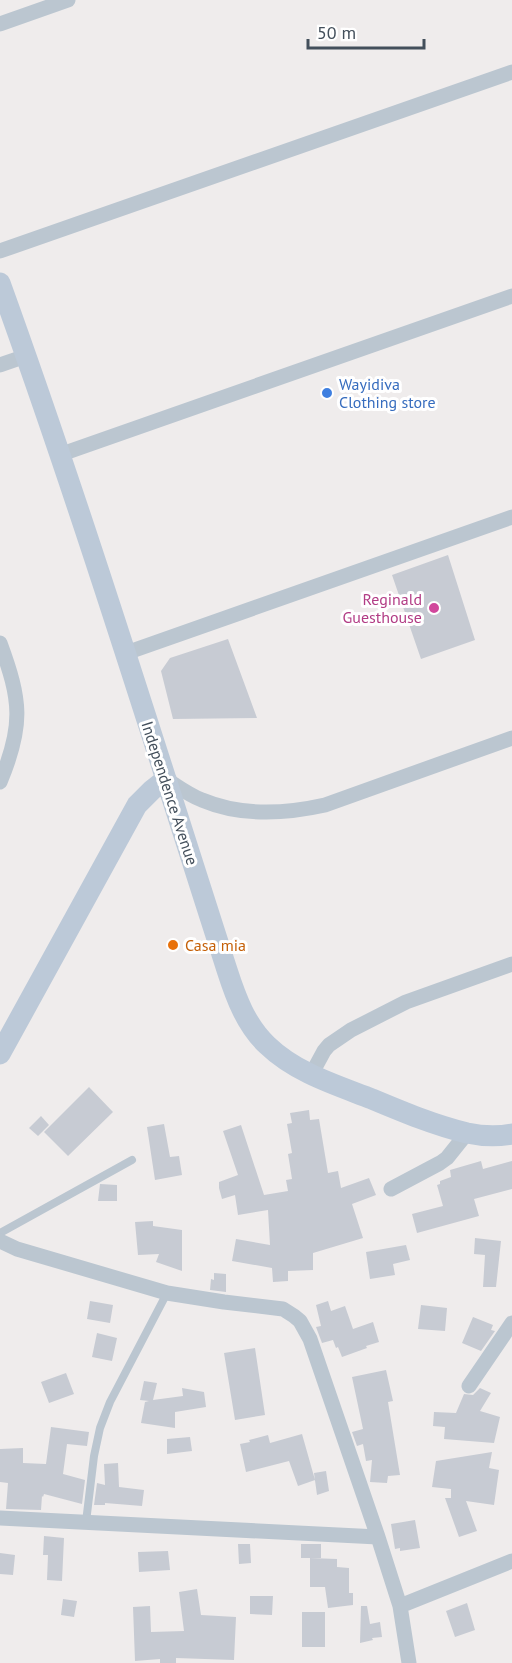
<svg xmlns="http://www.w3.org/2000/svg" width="512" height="1663" font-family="'PT Sans',sans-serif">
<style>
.building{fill:#c7cbd3}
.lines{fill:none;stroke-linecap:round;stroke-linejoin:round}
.lane{stroke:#bbc6d0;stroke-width:8}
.street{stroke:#bbc6d0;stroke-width:15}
.secondary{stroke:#bcc9d8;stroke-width:21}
.shop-dot{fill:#3f7fe0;stroke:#fff;stroke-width:2}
.hotel-dot{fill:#d1479c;stroke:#fff;stroke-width:2}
.food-dot{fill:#e8710a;stroke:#fff;stroke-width:2}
.labels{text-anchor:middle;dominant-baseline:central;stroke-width:6;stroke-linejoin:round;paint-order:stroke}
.shop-label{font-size:16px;fill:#366cbe;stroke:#fff;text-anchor:start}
.hotel-label{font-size:16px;fill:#b23c85;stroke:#fff;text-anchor:end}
.street-label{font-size:16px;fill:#434f5b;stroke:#fff}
.food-label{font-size:16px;fill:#c56008;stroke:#fff;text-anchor:start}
</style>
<rect width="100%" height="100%" fill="#efecec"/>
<path class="building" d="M448 555 475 640 421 659 392 575Z
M228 639 257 718 173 719 161 671 170 658Z
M89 1087 113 1112 68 1156 44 1132Z
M309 1110 310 1120 319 1119 328 1173 338 1171 341 1188 369 1178 376 1195 352 1204 363 1238 313 1253V1270L288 1271V1281L273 1282 272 1268 232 1261 236 1239 270 1245 268 1210 238 1215 235 1195 222 1199 219 1188V1182L238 1175 223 1131 241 1125 264 1195 288 1191 286 1180 292 1179 288 1154 292 1153 287 1124 292 1123 290 1113Z
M41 1116 49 1125 38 1136 29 1128Z
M164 1124 170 1157 179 1156 182 1175 155 1180 147 1127Z
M481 1161 483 1169 512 1161V1189L474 1199 479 1216 417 1233 412 1214 443 1206 437 1185 440 1184V1181L451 1177 450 1170Z
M100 1184 117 1185V1201H98Z
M153 1221V1226L182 1230V1271L156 1262 159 1254 138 1255 135 1222Z
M475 1238 501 1241 496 1287H483L485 1255 474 1254Z
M406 1245 410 1260 393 1264 395 1275 370 1279 366 1252Z
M214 1273 226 1274V1292L210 1290 211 1279 214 1280Z
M90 1301 113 1305 110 1323 87 1319Z
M328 1301 331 1311 345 1306 353 1329 373 1322 379 1342 366 1346 367 1348 342 1357 338 1347 336 1348 333 1340 322 1343 316 1327 321 1326 316 1305Z
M421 1305 447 1308 445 1331 418 1329Z
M473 1317 493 1325 491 1330 495 1331 481 1351 462 1343Z
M97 1333 117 1338 112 1361 92 1357Z
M255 1348 265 1415 235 1420 224 1353Z
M386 1370 393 1401 388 1402 400 1475 388 1476 387 1483 370 1482 372 1460 366 1461 363 1444 357 1446 352 1432 363 1429 352 1377Z
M66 1373 74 1394 49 1403 41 1382Z
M144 1381 157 1383 153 1400 183 1396 182 1388 204 1392 206 1407 175 1412V1428L141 1423 145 1402 149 1401 140 1400Z
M480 1388 491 1393 480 1411 500 1417 494 1443 444 1439 445 1427 433 1426 434 1412 456 1413 464 1394 473 1395Z
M51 1427 89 1432 87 1446 67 1444 63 1474 85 1480 82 1504 44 1494 43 1497 42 1496 41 1510 6 1509 8 1483 0 1482V1449L23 1448V1463L46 1464Z
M302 1434 315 1480 298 1486 289 1461 246 1472 240 1444 250 1442 249 1440 268 1435 270 1443Z
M190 1437 192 1451 167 1454V1439Z
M492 1452 489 1468 499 1470 494 1505 466 1501 477 1531 459 1537 445 1498H451V1489L432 1487 436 1461Z
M118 1463 119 1487 144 1490 142 1506 105 1503V1505H94L97 1483 105 1485 104 1464Z
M326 1471 329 1491 317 1495 314 1473Z
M415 1520 420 1548 400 1551V1548L395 1549 391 1524Z
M44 1536 64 1538 62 1581 47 1580 48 1555H43Z
M238 1544H250L251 1563 239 1564Z
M301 1544H321V1558H301Z
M168 1551 170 1570 139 1572 138 1552Z
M0 1553 15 1555 13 1575 0 1574Z
M310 1558 337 1559V1567L349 1568V1593H353V1605L328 1608 325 1587H310Z
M197 1589 201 1615 236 1617 234 1660 176 1658V1663H160V1659L135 1661 133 1607 150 1606 151 1632 184 1631 179 1592Z
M250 1596H273L272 1615 250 1614Z
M63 1599 77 1601 74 1617 61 1615Z
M467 1603 475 1630 455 1637 446 1611Z
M361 1606H367L370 1624 380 1622 382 1637 372 1638 373 1640 360 1643Z
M302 1612H325V1647H302Z"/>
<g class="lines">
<path class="lane" d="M0 1233 132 1160
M86 1522 94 1456 100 1428 110 1402 167 1293"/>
<path class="street" d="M0 24 68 0
M0 251 512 72
M0 365 26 356
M59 455 512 296
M0 643C21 700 24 725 0 782
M126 653 512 517
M166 779C177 786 189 795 202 800 240 816 285 814 325 805L512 738
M311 1075 324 1051 329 1045 351 1030 406 1002 512 964
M391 1189 440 1163 447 1158 467 1133
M0 1241 17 1249 167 1293 224 1302 283 1309 294 1316 300 1321 310 1339 378 1537 400 1606 409 1663
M469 1386 512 1323
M0 1518 378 1537
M400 1606 512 1561"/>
<path class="secondary" d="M0 283C82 510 153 740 227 970 236 998 246 1025 267 1045 296 1073 336 1085 372 1099 403 1112 434 1125 467 1133 481 1136 497 1137 512 1134
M0 1054 137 805 152 790 166 779"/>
</g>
<circle class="shop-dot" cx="327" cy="393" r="6"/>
<circle class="hotel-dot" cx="434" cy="608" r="6"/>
<circle class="food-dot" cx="173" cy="945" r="6"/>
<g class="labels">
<g class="shop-label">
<text x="339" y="384">Wayidiva<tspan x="339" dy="18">Clothing store</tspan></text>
</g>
<g class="hotel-label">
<text x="422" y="599">Reginald<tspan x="422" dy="18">Guesthouse</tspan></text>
</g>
<g class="street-label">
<text transform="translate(170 793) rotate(72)">Independence Avenue</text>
</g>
<g class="food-label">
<text x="185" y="945">Casa mia</text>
</g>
</g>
<path d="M308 39v9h116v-9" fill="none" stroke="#434f5b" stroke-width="3"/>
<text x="317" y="39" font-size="18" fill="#434f5b" stroke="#ffffff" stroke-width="4.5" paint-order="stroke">50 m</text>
</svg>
